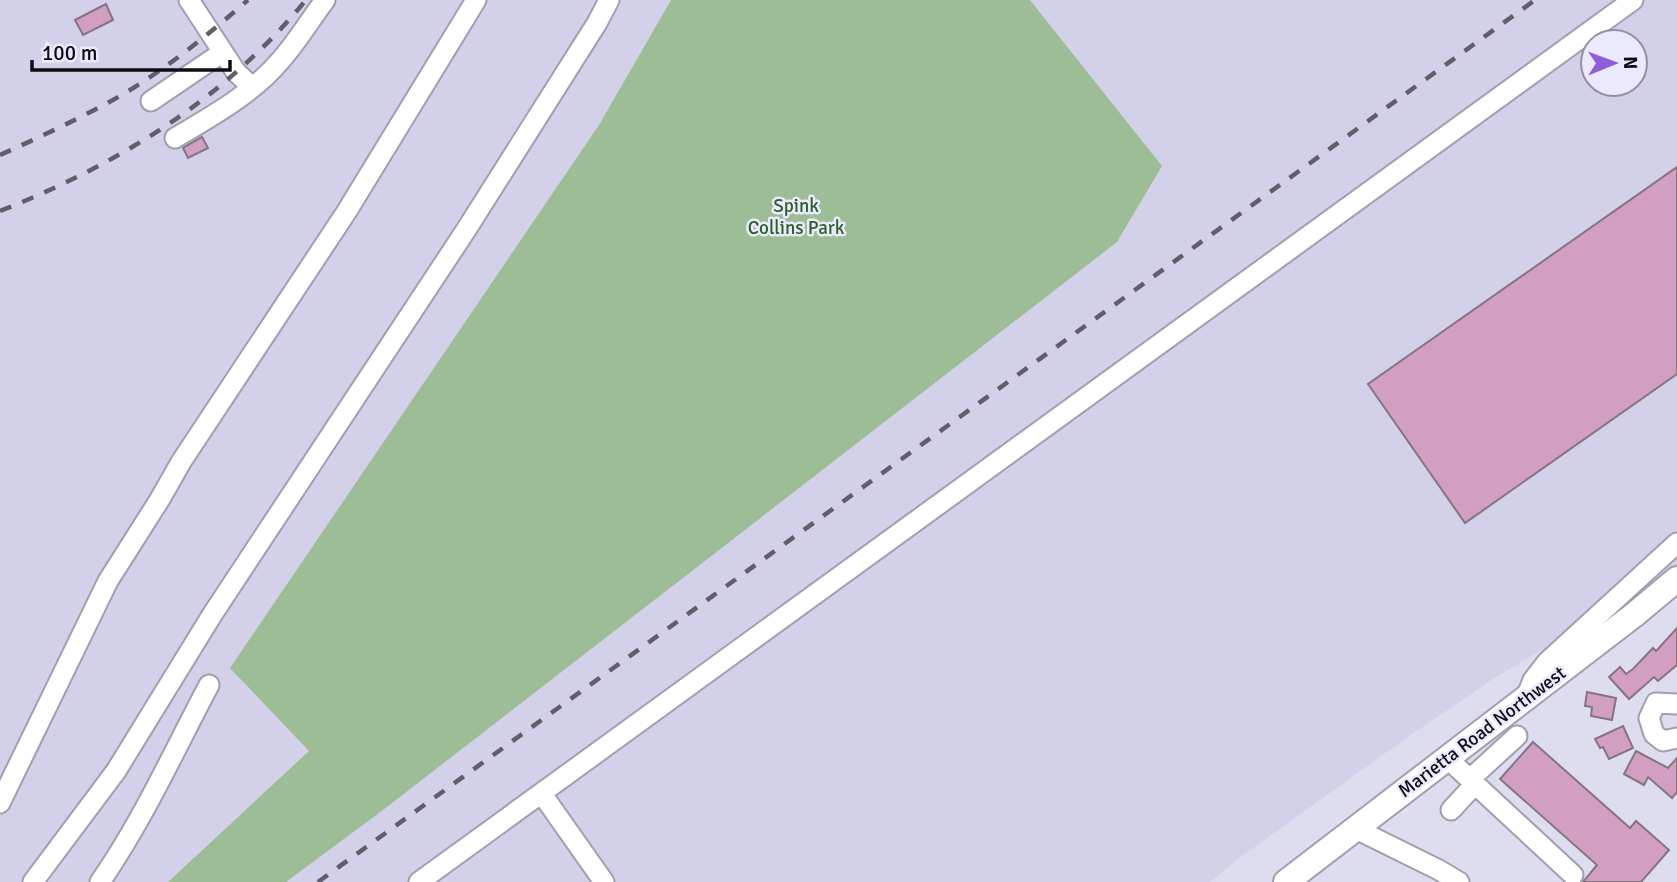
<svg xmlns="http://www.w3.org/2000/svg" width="1677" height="882" font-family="Signika,sans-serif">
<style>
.built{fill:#d3d0ea;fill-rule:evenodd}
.green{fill:#9cbd96}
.building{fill:#d29fc2;stroke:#867580;stroke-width:2}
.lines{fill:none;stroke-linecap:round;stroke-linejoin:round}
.minor-casing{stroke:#a09eb0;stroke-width:23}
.major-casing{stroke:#a09eb0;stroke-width:28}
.minor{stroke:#fff;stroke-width:19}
.major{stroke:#fff;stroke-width:24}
.rail{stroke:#605e6a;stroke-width:4.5;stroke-dasharray:12 12;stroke-linecap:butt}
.labels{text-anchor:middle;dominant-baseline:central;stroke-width:5;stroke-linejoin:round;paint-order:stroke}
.park-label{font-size:19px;fill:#2c5f24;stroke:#ebe9fd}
.street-label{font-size:19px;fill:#0e0d14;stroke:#ebe9fd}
</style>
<rect width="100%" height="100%" fill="#dedcef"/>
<path class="built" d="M0 0H671L599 125 309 751 168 882H0Z
M1030 0H1677V570L1496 677 1402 741 1238 859 1210 882H286L383 810 1162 166ZM1593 42H1635V84H1593Z"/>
<path class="green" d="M671 0H1030L1162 166 1117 242 383 810 286 882H168L309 751 230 668 599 125Z"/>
<path class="building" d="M106 4 113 20 83 35 75 20Z
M202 137 208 148 188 158 183 148Z
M1677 167V374L1465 523 1368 384Z
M1677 628V665L1658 681 1654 677 1629 699 1609 677 1620 667 1626 674 1633 669 1653 648 1656 651 1658 649Z
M1587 692 1616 698 1612 720 1591 716 1592 707 1585 706Z
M1623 726 1633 748 1609 759 1603 747 1600 748 1595 739Z
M1533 742 1630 828 1636 821 1669 850 1641 882H1583L1597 865 1500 779Z
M1636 751 1668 768 1677 758V792L1672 798 1648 777 1644 785 1624 774Z"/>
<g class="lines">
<g class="minor-casing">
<path id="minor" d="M189 0 236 72 252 87
M151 101 223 52
M175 138C212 116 252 94 280 61 297 42 310 20 325 0
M1527 695 1533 680 1547 662 1677 543
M1677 704 1656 703 1649 718 1654 734 1663 741 1677 738
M1447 758 1573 875
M1470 779 1517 736
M542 794 604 882
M0 803 108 581 160 499 181 462 347 211 476 0
M1451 810 1475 784
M1356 829 1439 870 1459 882
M33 882 116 771 212 615 466 230 597 23 609 0
M100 882C143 820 174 751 209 685
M419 882 1633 0"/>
</g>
<g class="major-casing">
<path id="major" d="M1286 882 1634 615 1677 579"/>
</g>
<use href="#minor" class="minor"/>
<use href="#major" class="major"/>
<path class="rail" d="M0 155C40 137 81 118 120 96 166 69 208 35 248 0
M0 211C117 165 225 99 306 0
M318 882 1535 0"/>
</g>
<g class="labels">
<g class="park-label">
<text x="796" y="206">Spink<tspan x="796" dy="22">Collins Park</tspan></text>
</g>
<g class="street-label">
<text transform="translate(1482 732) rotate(-37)">Marietta Road Northwest</text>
</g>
</g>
<g transform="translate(1614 63) rotate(89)"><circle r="33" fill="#ebe9fd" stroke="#9391a0" stroke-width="2"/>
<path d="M0-5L12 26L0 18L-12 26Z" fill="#8e5ed8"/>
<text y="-10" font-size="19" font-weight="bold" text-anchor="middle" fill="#0e0d14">N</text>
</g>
<path d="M32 60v10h198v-10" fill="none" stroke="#0e0d14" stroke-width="3.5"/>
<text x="42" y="60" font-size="21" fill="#0e0d14" stroke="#ebe9fd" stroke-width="5" paint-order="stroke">100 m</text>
</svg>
